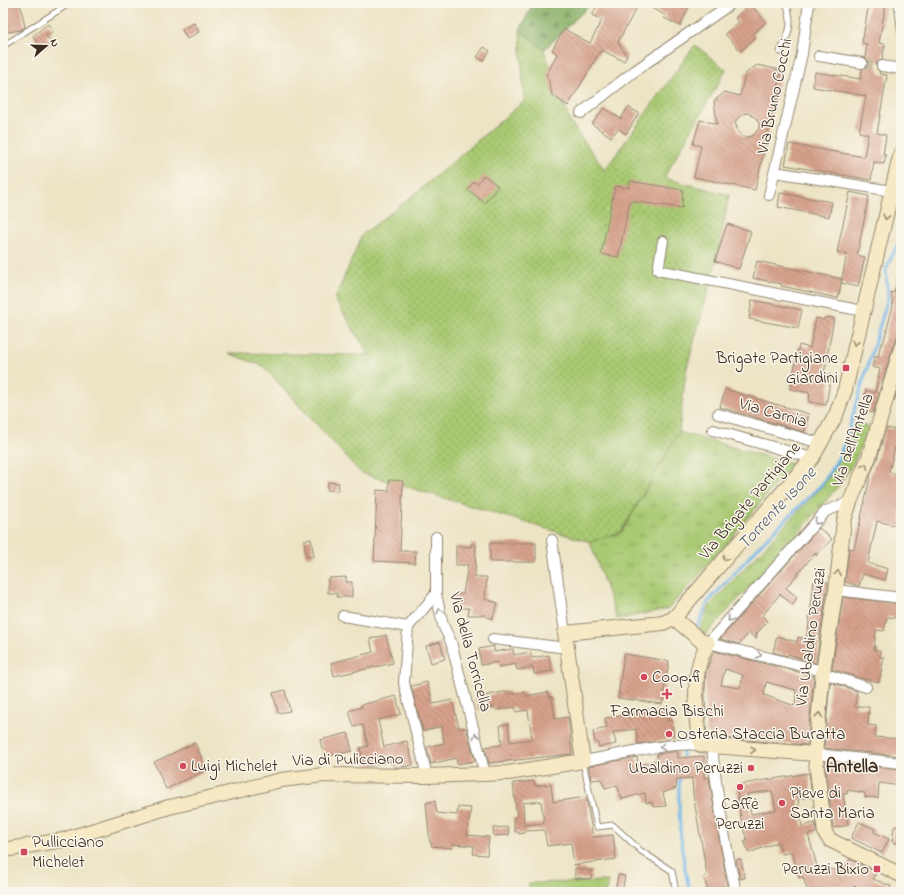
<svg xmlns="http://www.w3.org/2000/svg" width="904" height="895" font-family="'Indie Flower',sans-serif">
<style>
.grass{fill:url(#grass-dots);stroke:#727a48}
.forest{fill:url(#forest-firs);stroke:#606c41}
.park{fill:url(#park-tufts);stroke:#727a48}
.pitch{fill:#a9c972;stroke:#727a48}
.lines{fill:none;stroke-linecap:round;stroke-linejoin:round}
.stream{stroke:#73b6e9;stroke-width:3}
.building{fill:url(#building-back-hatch);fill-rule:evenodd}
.street-tunnel{stroke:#c9bfa4;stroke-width:10;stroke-dasharray:10 5;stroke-linecap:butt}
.lane-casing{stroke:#948772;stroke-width:7}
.street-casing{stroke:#948772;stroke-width:12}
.secondary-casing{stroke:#948772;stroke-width:16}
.lane{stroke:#fff;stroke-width:5}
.street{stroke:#fff;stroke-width:10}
.secondary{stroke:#f6e9c3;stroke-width:14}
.oneway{stroke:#988a70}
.oneway2{stroke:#a79f9a}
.poi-dot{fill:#d1495b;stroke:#fbf7ec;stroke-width:1.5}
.labels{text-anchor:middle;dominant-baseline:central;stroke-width:3;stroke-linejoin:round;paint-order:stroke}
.street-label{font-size:17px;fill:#3b2a1e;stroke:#fbf7ec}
.poi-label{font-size:17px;fill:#3b2a1e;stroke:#fbf7ec;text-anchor:start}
.water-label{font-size:18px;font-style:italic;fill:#4f5b65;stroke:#fbf7ec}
.quarter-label{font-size:19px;font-weight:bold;fill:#3b2a1e;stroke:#fbf7ec}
</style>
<defs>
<pattern id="grass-dots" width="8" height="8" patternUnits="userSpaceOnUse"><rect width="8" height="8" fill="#a9c972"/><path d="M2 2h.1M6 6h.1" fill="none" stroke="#8ba35d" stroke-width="1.8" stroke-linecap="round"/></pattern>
<pattern id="forest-firs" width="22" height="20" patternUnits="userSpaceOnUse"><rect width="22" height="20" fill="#86ad64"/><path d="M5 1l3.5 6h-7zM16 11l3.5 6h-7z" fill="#6f8d52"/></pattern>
<pattern id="park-tufts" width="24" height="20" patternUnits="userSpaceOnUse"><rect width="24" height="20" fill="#a9c972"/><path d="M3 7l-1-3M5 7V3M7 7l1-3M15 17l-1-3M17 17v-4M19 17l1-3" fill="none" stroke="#8ba35d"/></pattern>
<pattern id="building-back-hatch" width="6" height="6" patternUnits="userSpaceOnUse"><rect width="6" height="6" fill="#d7a18b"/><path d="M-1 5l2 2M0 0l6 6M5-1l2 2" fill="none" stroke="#b08371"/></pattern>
</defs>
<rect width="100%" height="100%" fill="#fbf7ec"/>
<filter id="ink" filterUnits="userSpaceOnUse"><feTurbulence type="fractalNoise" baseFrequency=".025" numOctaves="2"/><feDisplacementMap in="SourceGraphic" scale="8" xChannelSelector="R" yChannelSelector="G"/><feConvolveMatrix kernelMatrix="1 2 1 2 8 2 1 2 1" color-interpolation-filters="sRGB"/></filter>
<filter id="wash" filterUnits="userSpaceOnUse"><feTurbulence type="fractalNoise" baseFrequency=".012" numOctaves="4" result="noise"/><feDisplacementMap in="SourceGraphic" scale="16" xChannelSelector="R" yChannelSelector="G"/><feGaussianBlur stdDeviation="0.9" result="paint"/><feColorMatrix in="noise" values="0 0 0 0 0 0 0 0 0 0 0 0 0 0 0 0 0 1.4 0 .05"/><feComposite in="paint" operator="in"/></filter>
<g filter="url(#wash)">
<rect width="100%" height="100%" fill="#ece4c5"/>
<path class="grass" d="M520 30 544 50 570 122 605 170 695 45 726 70 664 178 729 195 718 255 686 371 679 432 621 532 590 542 361 473 263 366 228 353 369 355 335 299 362 235 421 189 524 101Z"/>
<path class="forest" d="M533 3H592L544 50 520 30Z"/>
<path class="park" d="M856 422 869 428 854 462 840 484 789 544 706 634 699 630 710 605 823 485 835 467Z
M679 432 792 464 718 554 668 609 617 619 590 542 622 532Z"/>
<path class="pitch" d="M608 881 606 892H529V883Z"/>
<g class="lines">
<path class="stream" d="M697 627 708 602 762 543 822 484 839 457 848 432 888 298 886 269 901 237
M682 761 683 750
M680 775C677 811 681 857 690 892"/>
</g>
<g id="blocks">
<path class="building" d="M3 3H20L25 27 20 30 3 33Z
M599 3H639L618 42 627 56 624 61 601 50 568 106 552 95 548 78 546 76 557 54 552 50 564 29 590 43 602 20 592 15Z
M642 3H691L680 26 664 18 665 15Z
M869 3H886L879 43 885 44 882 60 877 62 876 65 880 74 887 75 877 133 886 135 883 155H886L884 164 874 162 871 180 785 165 789 144 864 157 868 134 859 132 866 96 813 87 815 72 861 79 862 69 867 67 868 64V60L865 57 867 44 862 43Z
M750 4 766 22 753 34 756 37 741 51 725 34 739 22 735 18Z
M194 23 199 32 187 39 182 30Z
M48 24 53 31 46 36 52 43 43 50 33 36Z
M484 47 490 51 483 61 477 57Z
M757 65 781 70 769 130 755 190 694 177 701 146 693 144 700 120 717 124 714 101 725 92 740 96 745 74ZM748 113 756 118 759 123V128L754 135 749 137H744L738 132 735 122 739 117 743 114Z
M628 107 639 113 626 134 618 129 611 137 592 124 604 108 621 119Z
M484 175 498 186 485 203 468 190 474 181 477 184Z
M630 181 683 190 682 208 630 201 618 257 601 254 615 186 629 188Z
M850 192 869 196 857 255 865 257 858 287 841 283 847 254 837 252Z
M780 193 832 202 829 217 778 207Z
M727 224 751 231 739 269 715 261Z
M757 261 842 279 838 298 781 286 782 284 753 278Z
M898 277H901V323L896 341 893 346 873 413 861 410 866 390 875 393 880 369 872 367 875 356 878 357 881 343 883 344 893 306 891 292 894 293Z
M752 300 802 310 798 328 749 319Z
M825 317 834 318 824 374 831 375 826 405 809 402 810 393 790 389 799 345 810 348 816 318 824 320Z
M900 381H901V403L894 401Z
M725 389 809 414 804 432 720 407Z
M886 428 899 430 889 472 901 475V527L877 521 868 563 888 569 885 580 863 574 859 586 845 582 849 548 854 549 871 473 877 459Z
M389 480 403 481 400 551H416L415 563 374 561 377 490 389 491Z
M328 482 339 483 338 491 327 490Z
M819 528 832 539 816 556V552L786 588 797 597 793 605 780 594 762 616 768 621 757 633 756 639 749 633 739 644 720 639Z
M311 539 314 556 306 557 304 540Z
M490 543H536V562H490Z
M471 544 476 545 475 577H487L485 599 498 603 492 619 483 615H468L469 608H455L456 594H463L468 565H456V546L471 547Z
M346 577V582H352V597H337V593H328V578Z
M814 581 828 582 816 663 788 654 787 656 773 652 777 636 797 642 798 637 807 639Z
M843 597 901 604V618L887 617 884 631 876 630 874 650 880 651V657H884L879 682 860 678 832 669Z
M386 635 393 663 334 676 331 663 373 652 370 639Z
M440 642 445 659 431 663 426 646Z
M494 646V652L513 649 514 655 530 652 532 658 549 655 552 671 534 674 533 667 517 670 516 664 499 667 498 662 481 665 479 649Z
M714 651 814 676 807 745 711 737 707 733 706 726 705 691 706 671ZM725 669 743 675 740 688 721 685ZM766 682 796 690 795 706 764 695Z
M624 654 669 661 662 704 618 698Z
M427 682 433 704 452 700 459 728H466L475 761 457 764 456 758 431 764 427 747 444 743 442 726 423 731 411 686Z
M830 682 857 691 855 707H869L868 725 876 726 875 737 901 739V756L824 748Z
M285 690 290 711 278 713 273 693Z
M509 691 510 694 525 692 526 696 548 692 549 697H552L555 719 568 717 572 754 489 763 485 747 502 745 500 725 508 724 510 742 532 739 528 710 516 712 515 707 496 710 495 707 479 710 477 700 483 699V696Z
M396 696 401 714 378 720 384 747 407 741 413 765 402 767H394L392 761 368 766V763L364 764 360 748 368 746 363 725 354 727 349 711 362 707 361 705Z
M666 710 667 721 672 720 674 739 638 744 636 729 613 732 616 744 599 747 598 742 595 743 593 731 607 728 605 718Z
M348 733 352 751 324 757 320 740Z
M195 743 207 770 166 789 154 762Z
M672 752H678V758L704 756V778L709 777 728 891 708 892 704 877 707 875 693 794 692 778 677 779 676 788 663 793 666 806 653 807 652 802 646 803 645 793 622 799 617 785 605 788 601 779 591 780 589 766 637 757 638 766 658 760 657 754Z
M825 762 901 769V786L879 783 878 798 865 797V793L847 790V794H843L848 825 833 828Z
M809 773 812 797 798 799 802 826 815 823 816 833 808 834 817 866 843 872 850 859 876 872 873 879 891 886 889 892H872L854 886 853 892H808L803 877 799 878 792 852 782 854 778 842 749 853 744 841 747 840 742 826 736 785ZM772 791 776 810 751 814 747 794Z
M534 781 535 786 551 784 553 802 586 797 593 837 613 835 616 859 574 865 571 843 547 846 544 830 525 831V833L519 834V832H515L513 818 517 817 513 783ZM541 801 544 823 524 825 523 803Z
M435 801 437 813 457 815 458 807 471 808 467 835 489 837 487 855 473 854 474 846 453 844 452 848 431 846 432 843H430L426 803Z
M859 822 875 829 874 832 889 839 882 853 851 838Z
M901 825V845L892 842 894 827Z
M508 827 509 835 494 836 493 828Z
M741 859 745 878 740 879 736 860Z
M575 868 592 871 591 879H575Z
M618 875 625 876 622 892H615Z"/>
</g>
</g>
<g filter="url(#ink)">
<use href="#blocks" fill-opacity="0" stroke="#948772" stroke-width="1"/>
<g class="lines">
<path class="street-tunnel" d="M862 63 882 66"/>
<g class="lane-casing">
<path id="lane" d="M897 3 901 34
M3 46 70 3
M780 52C789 34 794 23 786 3
M583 762 597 827 613 825 641 851 672 871 676 892"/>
</g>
<g class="street-casing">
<path id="street" d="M819 56 862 63
M882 66 901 69
M581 113 636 70 732 3
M775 172 892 191
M769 195 802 54 809 3
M663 241 658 270 863 311
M718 414 820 443
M713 430 812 458
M436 537V594L443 625 451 642 485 774
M552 540 565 633
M836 590 901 598
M343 616 408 627
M493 639 567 648
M708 643 826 511 850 502
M708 643 823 671 829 675 866 687
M712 747C717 796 725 844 736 892
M815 754 901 763
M583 761C620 755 663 742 701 745
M427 776 404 683 408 627 436 594"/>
</g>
<g class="secondary-casing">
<path id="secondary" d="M901 348 869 457 850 502 844 521 836 590 823 671 815 754 825 833 830 840 838 844 901 875
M674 618 701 641 708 643C705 649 702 655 700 661 694 680 695 726 701 745L815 754
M3 850 63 840 169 807 217 796 281 780 323 775 427 776 508 773 583 761 565 633 663 623 674 618 812 458 836 415 845 390 901 152"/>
</g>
<use href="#lane" class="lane"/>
<use href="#street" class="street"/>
<use href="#secondary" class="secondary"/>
</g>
<defs><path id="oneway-chevron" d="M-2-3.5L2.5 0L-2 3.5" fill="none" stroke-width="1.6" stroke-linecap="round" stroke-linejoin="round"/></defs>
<g class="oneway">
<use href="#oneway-chevron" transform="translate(886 217) rotate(104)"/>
<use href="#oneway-chevron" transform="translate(855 343) rotate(103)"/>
<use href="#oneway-chevron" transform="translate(865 466) rotate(-68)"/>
<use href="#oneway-chevron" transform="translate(725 558) rotate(131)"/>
<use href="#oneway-chevron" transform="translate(838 573) rotate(-83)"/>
<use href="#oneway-chevron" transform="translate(819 715) rotate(-84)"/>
<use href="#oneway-chevron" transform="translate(753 750) rotate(4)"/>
</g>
<g class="oneway2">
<use href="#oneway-chevron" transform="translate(817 522) rotate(132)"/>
<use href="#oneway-chevron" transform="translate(440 611) rotate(-104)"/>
<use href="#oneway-chevron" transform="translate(730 619) rotate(132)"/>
<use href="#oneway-chevron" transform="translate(759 655) rotate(14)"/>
<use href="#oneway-chevron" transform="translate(476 736) rotate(-104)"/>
<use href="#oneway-chevron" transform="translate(662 747) rotate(172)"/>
</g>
</g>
<g class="poi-dot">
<rect x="842" y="364" width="8" height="8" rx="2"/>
<circle cx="644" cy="677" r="4"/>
<path d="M665 688h4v4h4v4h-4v4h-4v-4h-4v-4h4z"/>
<circle cx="669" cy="734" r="4"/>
<circle cx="183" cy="766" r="4"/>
<circle cx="751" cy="768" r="4"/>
<circle cx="740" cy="787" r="4"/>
<circle cx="782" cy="803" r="4"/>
<rect x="20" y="848" width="8" height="8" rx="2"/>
<rect x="873" y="865" width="8" height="8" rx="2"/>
</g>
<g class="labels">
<g class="street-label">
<text transform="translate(775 96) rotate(-78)">Via Bruno Cocchi</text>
<text transform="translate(773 413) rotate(16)">Via Carnia</text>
<text transform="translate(853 440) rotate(-71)">Via dell'Antella</text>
<text transform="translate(750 501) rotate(-50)">Via Brigate Partigiane</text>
<text transform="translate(811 637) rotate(-82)">Via Ubaldino Peruzzi</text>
<text transform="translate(470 652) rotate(75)">Via della Torricella</text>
<text transform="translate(348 760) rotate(-1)">Via di Pulicciano</text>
</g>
<g class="poi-label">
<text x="838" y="358" text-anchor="end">Brigate Partigiane<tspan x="838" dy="20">Giardini</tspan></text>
<text x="652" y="677">Coop.fi</text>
<text x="667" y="711" text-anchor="middle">Farmacia Bischi</text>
<text x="677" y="734">Osteria Staccia Buratta</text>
<text x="191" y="766">Luigi Michelet</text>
<text x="743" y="768" text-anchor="end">Ubaldino Peruzzi</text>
<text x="790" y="793">Pieve di<tspan x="790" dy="20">Santa Maria</tspan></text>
<text x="740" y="804" text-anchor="middle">Caffè<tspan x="740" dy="20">Peruzzi</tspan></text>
<text x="32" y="842">Pullicciano<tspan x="32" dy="20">Michelet</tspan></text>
<text x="869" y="869" text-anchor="end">Peruzzi Bixio</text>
</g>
<g class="water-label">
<text transform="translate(778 509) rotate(-47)">Torrente Isone</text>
</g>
<g class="quarter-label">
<text x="852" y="767">Antella</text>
</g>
</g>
<rect width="904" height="895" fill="none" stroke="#fbf7ec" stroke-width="16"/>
<g transform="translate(46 46) rotate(70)" stroke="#fbf7ec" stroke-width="3" paint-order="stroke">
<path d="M0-3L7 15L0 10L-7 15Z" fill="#3b2a1e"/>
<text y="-6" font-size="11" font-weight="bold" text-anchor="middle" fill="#3b2a1e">N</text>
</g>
</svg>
